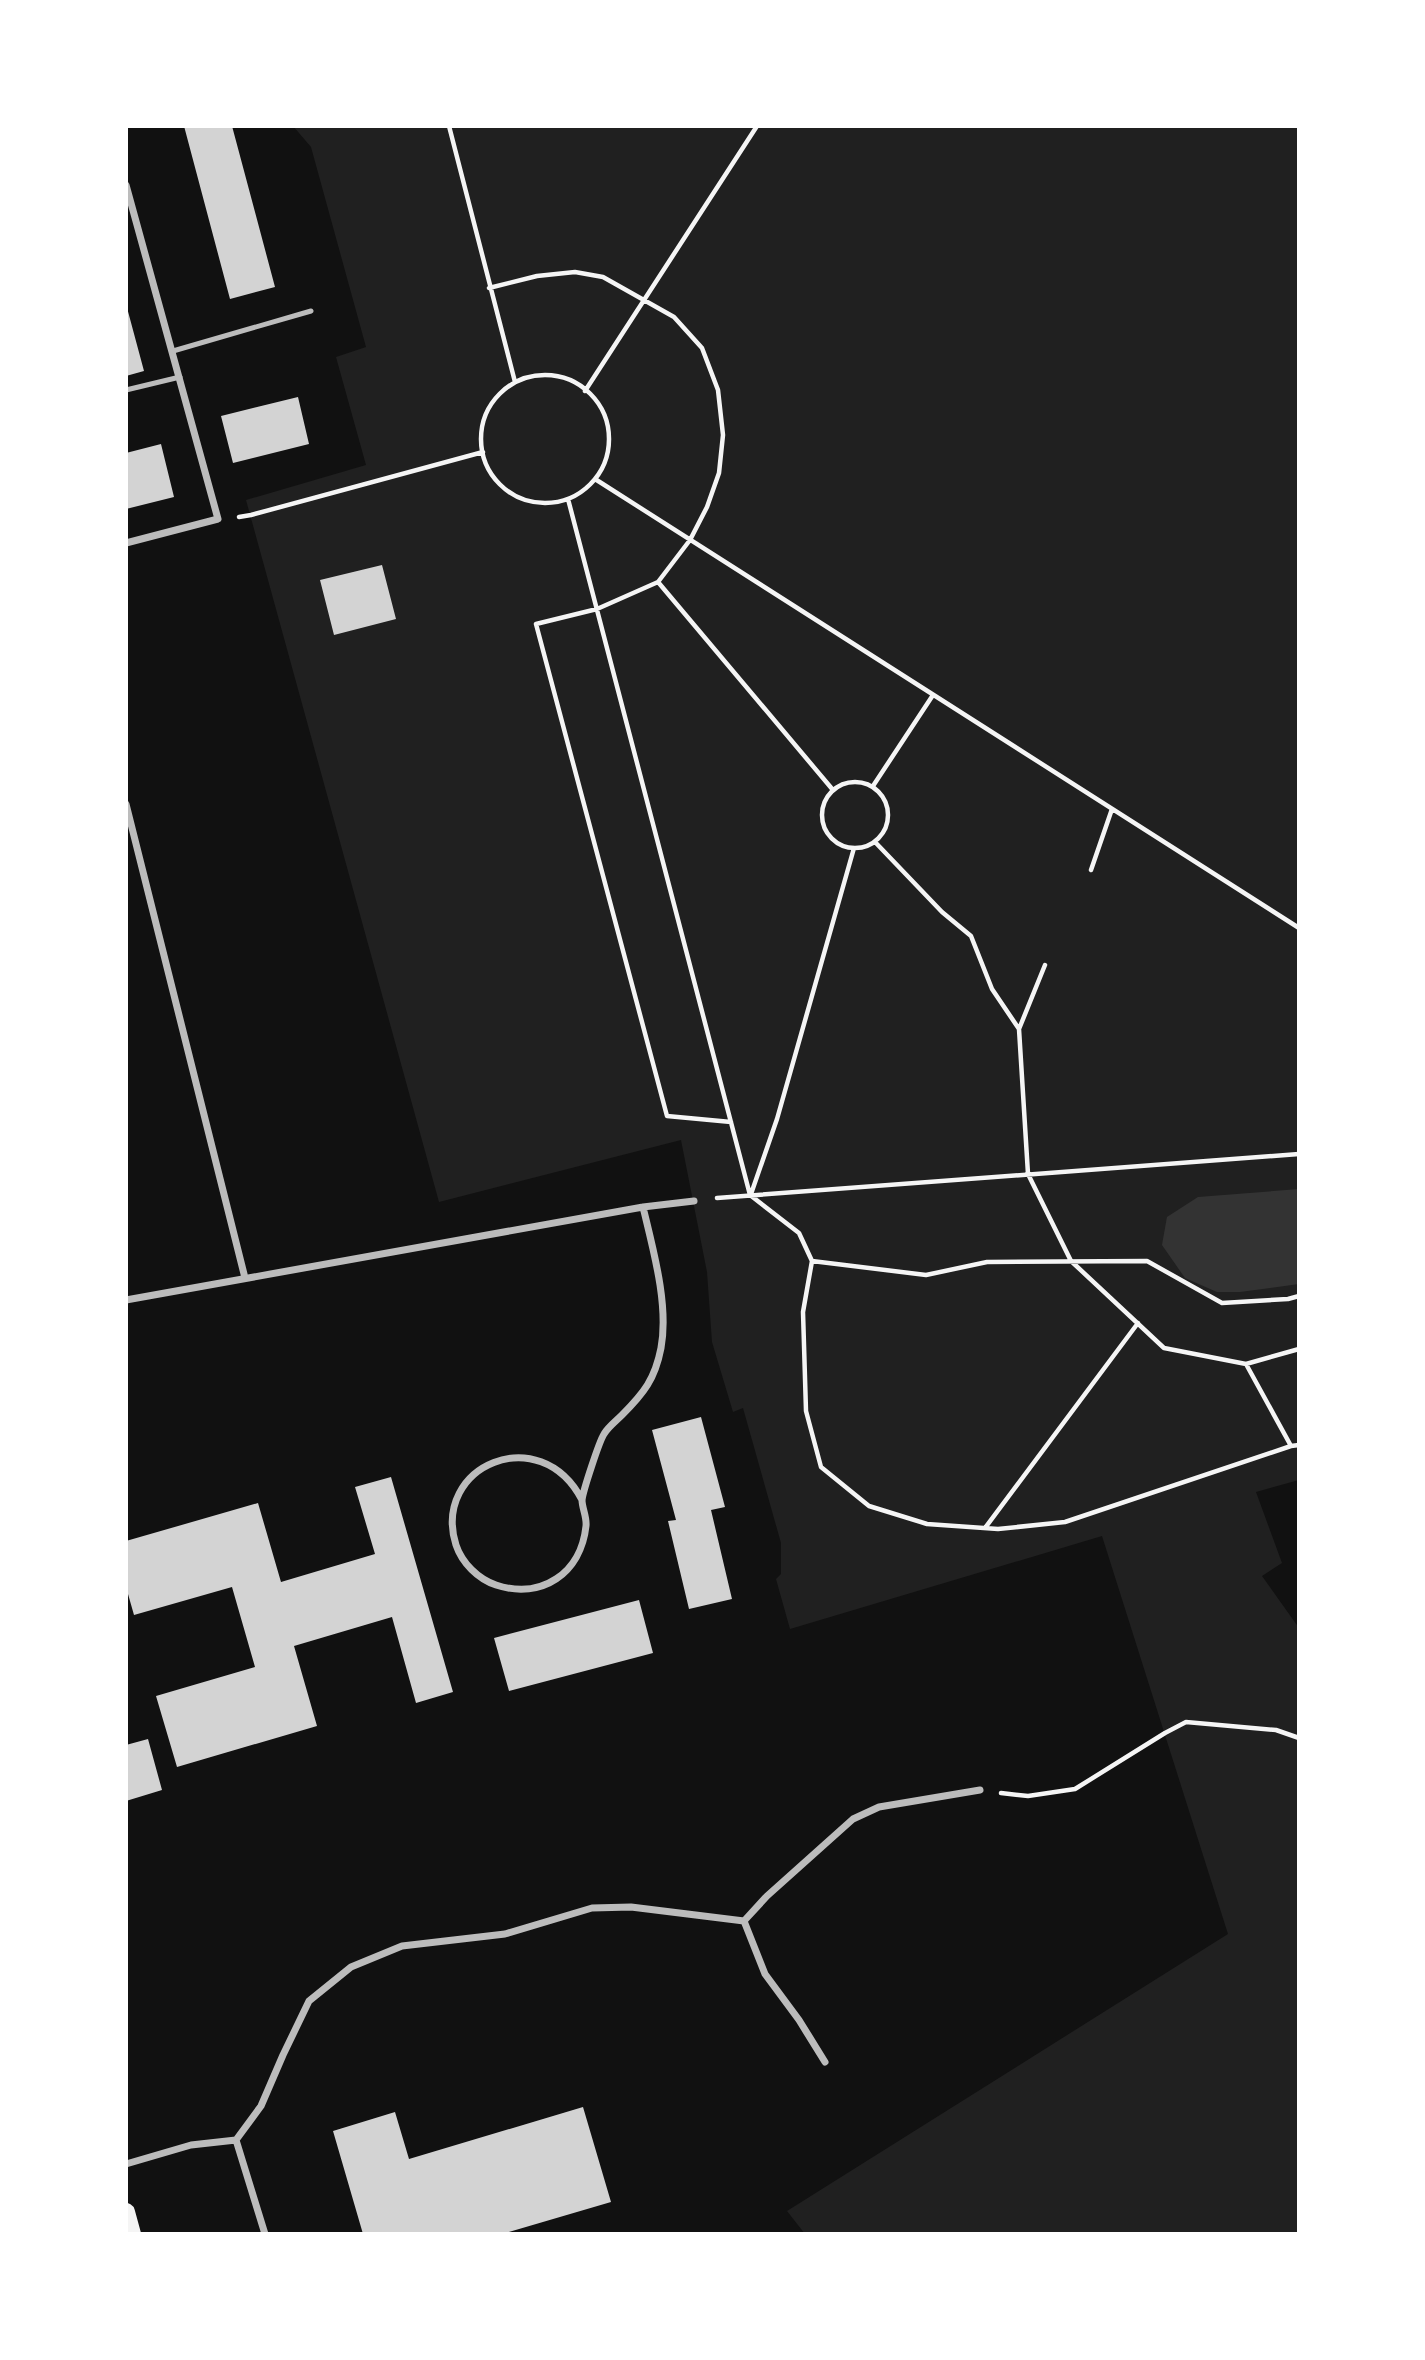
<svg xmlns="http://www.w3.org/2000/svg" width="1425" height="2360" font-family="Manrope,sans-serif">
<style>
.green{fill:#202020}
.water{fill:#333}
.building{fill:#d3d3d3}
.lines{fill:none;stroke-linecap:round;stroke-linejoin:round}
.path{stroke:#f5f5f5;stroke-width:4.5}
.service{stroke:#bcbcbc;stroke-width:5}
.minor{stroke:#bcbcbc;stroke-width:7}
.primary{stroke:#f5f5f5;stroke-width:18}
</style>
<rect width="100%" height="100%" fill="#111"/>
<path class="green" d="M293 126H1299V1480L1256 1492 1282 1563 1262 1576 1299 1628V2234H805L787 2211 1228 1934 1102 1536 790 1629 776 1579 781 1574V1543L743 1408 733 1412 712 1342 707 1272 681 1140 439 1202 246 500 366 465 336 357 366 347 311 147Z"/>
<path class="water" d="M1299 1189V1284L1240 1292H1217L1185 1278 1162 1245 1167 1217 1198 1197Z"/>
<path class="building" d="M184 126H232L275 287 230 299Z
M126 304 144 371 126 376Z
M298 397 309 444 233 463 221 416Z
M161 444 174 497 126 509V453Z
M382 565 396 619 334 635 320 580Z
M701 1417 725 1507 711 1510 732 1599 689 1609 668 1521 676 1520 652 1430Z
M391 1477 453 1692 416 1703 392 1617 294 1646 317 1726 177 1767 156 1696 255 1667 232 1587 134 1615 126 1587V1541L258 1503 281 1582 375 1554 355 1487Z
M639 1600 653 1653 509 1691 494 1638Z
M148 1739 162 1790 126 1801V1745Z
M583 2107 611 2202 502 2234H363L333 2131 395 2112 409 2159Z"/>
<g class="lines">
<path class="path" d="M449 126 515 382
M489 288 537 276 575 272 603 277 674 317 702 348 718 390 723 435 719 473 707 507 690 540 658 582 597 609 536 624 667 1116 731 1122
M481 439a64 64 0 1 1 128 0a64 64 0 1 1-128 0Z
M585 391 757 126
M595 479 1299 928
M568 499 750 1195 799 1233 812 1261 926 1275 987 1262 1147 1261 1222 1303 1288 1299 1299 1296
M239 517 251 515 483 452
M658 582 833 790
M822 815a33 33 0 1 1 66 0a33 33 0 1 1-66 0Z
M873 786 933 695
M875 842 942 912 971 936 992 989 1019 1029 1028 1174 1071 1261 1164 1348 1246 1364 1299 1349
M1091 870 1112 809
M1019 1029 1045 965
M751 1194 777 1119 854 848
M717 1198 1299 1154
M812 1261 803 1312 806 1411 821 1467 869 1506 927 1524 998 1529 1065 1522 1291 1446
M1246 1364 1291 1446 1299 1445
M985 1528 1138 1323
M1001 1793 1028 1796 1075 1789 1165 1733 1186 1722 1276 1730 1299 1738"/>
<path class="service" d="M173 351 311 311
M126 390 180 377"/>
<path class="minor" d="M126 185 218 519 126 543
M126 804 245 1278
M126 1300 643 1207 694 1201
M582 1500C540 1419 431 1466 456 1545 462 1563 478 1579 496 1585 542 1600 581 1573 586 1526 587 1517 582 1508 582 1500 583 1491 599 1442 604 1434 608 1427 616 1421 622 1415 644 1393 655 1379 661 1348 669 1305 653 1249 643 1207
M744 1921 765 1974 799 2020 825 2062
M236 2140 265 2234
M126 2164 191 2145 236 2140 261 2106 283 2055 309 2001 351 1967 402 1946 505 1934 592 1908 631 1907 744 1921 767 1896 853 1819 879 1807 980 1790"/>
<path class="primary" d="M126 2212 132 2234"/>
</g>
<rect width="1425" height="2360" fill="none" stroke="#ffffff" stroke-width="256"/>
</svg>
